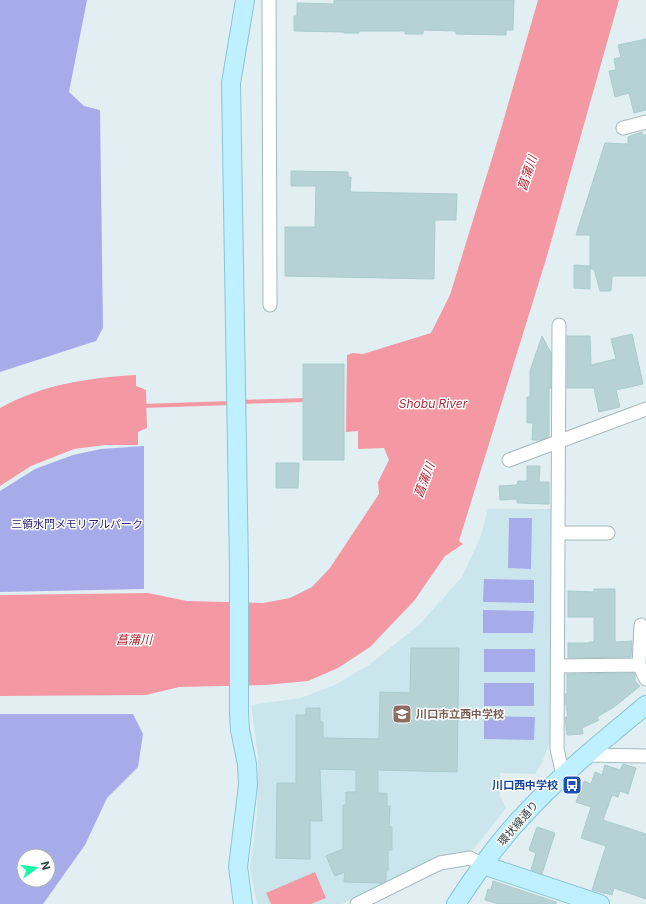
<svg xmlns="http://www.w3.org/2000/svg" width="646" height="904" font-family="Inter,'Noto Sans JP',sans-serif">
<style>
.education{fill:#cae6ec}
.green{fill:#a6acea;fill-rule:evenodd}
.water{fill:#f498a3}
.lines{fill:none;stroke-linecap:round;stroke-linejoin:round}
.stream{stroke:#f498a3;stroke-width:4}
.building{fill:#b7d2d4;stroke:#a9cccf}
.street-casing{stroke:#a4babd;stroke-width:15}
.secondary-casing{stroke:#8bc4d2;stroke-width:20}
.street{stroke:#fff;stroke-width:13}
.secondary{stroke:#bef0ff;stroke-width:18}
.labels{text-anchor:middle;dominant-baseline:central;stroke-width:3;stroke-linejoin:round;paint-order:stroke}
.park-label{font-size:11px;fill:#2a2278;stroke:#fff}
.education-label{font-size:11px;font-weight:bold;fill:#785e54;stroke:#fff;text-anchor:start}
.transit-label{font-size:11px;font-weight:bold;fill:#164399;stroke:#fff;text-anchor:end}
.street-label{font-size:11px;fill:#324243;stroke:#fff}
.water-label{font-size:12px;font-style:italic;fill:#b52534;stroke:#fff}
</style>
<rect width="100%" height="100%" fill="#e1eff2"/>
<path class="education" d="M488 509H551V738L542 763 535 774 500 773V796L506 808 473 850 437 858 342 904H257L250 869 257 813 258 781V756L251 705 300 698 335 685 369 665 420 624 462 577 480 538Z"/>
<path class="green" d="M0 0H87L69 92 84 106 100 110 103 328 96 341 0 372Z
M144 446V589L0 592V491L35 469 73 455 101 449Z
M509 518H532L531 569 508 568Z
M484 579 534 580V603L483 602Z
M483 610 534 611 533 633H483Z
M484 649H535V672H484Z
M484 683H534V706H484Z
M0 714H133L143 734 138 767 107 798 85 845 43 904H0ZM24 856H48V880H24Z
M484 716 535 717 534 740 484 739Z"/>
<path class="water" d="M538 0H619L547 256 459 541 463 544 445 556 414 601 370 647 338 668 308 681 265 685 179 687 146 695 0 696V595L148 593 187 601 263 603 290 598 312 587 330 568 379 494 378 482 389 460 384 448 358 449V431L346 432 347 355 353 353 363 354 431 333 450 295 501 129Z
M136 375V386L146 390 147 428 138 432V445H105L74 449 31 466 0 486V408C44 384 87 378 136 375Z
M315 872 326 898 311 904H271L266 893Z"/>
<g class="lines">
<path class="stream" d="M241 402 308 400
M141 406 232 403"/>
</g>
<path class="building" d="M334 0H514L513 30H506V35L456 34V31L423 30V34H405V31H359V33H344V32L294 31V16H297V3L334 4Z
M646 39V110L634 113 629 93 615 97 609 71 616 70 614 59 621 57 618 45Z
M642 132V135H646V276H612L611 291H600L594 269H590V235H576L605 143 628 144V137Z
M291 171 348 172V177H351L350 192 457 194 456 220H435L434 279 285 276V227H315L316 186H291Z
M574 265 590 266V289L574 288Z
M632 334 643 384 616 390 620 407 599 412 594 388H567V336H590L591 365 616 359 611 339Z
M542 336 551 353V388H549V437L539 440H532L533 423H527V397H530V371Z
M303 364H344V460H303Z
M276 463H299L298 488H276Z
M527 466H540L539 482H549V504L517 503V499L500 500 499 486 517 485 518 481H527Z
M594 589H615V642L632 641 631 657 568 658V643H589V642H594V617H568V591L594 592Z
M411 648H459L457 772 378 770V793H387V806H390L389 827H392V850H388V871H386V881L382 883 344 882 345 872 335 876 326 856 343 849V805H346V792H356V770L320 769 322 821H311L310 819V859L276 858 277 783H296V715H306V708H320V722H323V738L379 739 380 692 410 693Z
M634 673 635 675V681L640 686 614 707 597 717 599 720 582 728 583 734 567 735 565 717H568L565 699V694H567V674Z
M623 764 636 768 628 794 620 791 618 797 612 795 603 820 646 834V899L614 888 612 895 592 890 606 846 581 838 591 807 576 802 584 781 591 784 595 772 602 775 605 765 620 770Z
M537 827 555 833 542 874 531 870 536 853 529 850Z
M493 881 556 902V904H499L485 900 488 889 491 890Z"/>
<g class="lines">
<g class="street-casing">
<path id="street" d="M269 0 270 305
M623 128 646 122
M559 325 557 749 563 775
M509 460 646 409
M558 533H608
M639 665 641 625
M558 666 639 665 646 679
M585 755 646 756
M357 904 440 863 470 858 483 865"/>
</g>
<g class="secondary-casing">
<path id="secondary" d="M483 865 600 904
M243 904 238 867 248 785 247 764 240 730 239 712V570L231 83 245 0
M456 904C476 874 497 843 522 817 560 775 603 741 646 705"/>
</g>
<use href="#street" class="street"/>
<use href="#secondary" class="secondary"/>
</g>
<defs>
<g id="school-square" transform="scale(1)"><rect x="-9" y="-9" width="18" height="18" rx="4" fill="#8d6e63" stroke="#fff"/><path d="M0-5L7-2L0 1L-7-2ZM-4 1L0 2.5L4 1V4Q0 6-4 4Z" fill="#fff"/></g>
<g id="bus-square" transform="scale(1)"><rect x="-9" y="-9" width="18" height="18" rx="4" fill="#1a4fb4" stroke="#fff"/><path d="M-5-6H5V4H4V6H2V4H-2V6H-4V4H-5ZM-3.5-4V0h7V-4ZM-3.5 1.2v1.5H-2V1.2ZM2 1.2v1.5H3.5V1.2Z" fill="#fff"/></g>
</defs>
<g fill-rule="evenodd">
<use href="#school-square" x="402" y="714"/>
<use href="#bus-square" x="572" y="785"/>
</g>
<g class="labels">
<g class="park-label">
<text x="77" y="524">三領水門メモリアルパーク</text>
</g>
<g class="education-label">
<text x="416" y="714">川口市立西中学校</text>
</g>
<g class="transit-label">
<text x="558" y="785">川口西中学校</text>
</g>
<g class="street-label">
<text transform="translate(518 823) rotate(-49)">環状線通り</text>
</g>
<g class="water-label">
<text transform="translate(527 173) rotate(-72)">菖蒲川</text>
<text x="433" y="403">Shobu River</text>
<text transform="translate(424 480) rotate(-69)">菖蒲川</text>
<text x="134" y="639">菖蒲川</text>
</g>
</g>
<g transform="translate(36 868) rotate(76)"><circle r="19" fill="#ffffff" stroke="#adb3b4"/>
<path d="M0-3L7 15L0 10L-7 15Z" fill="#0bffa3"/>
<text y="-6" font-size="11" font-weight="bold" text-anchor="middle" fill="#324243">N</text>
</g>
</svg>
